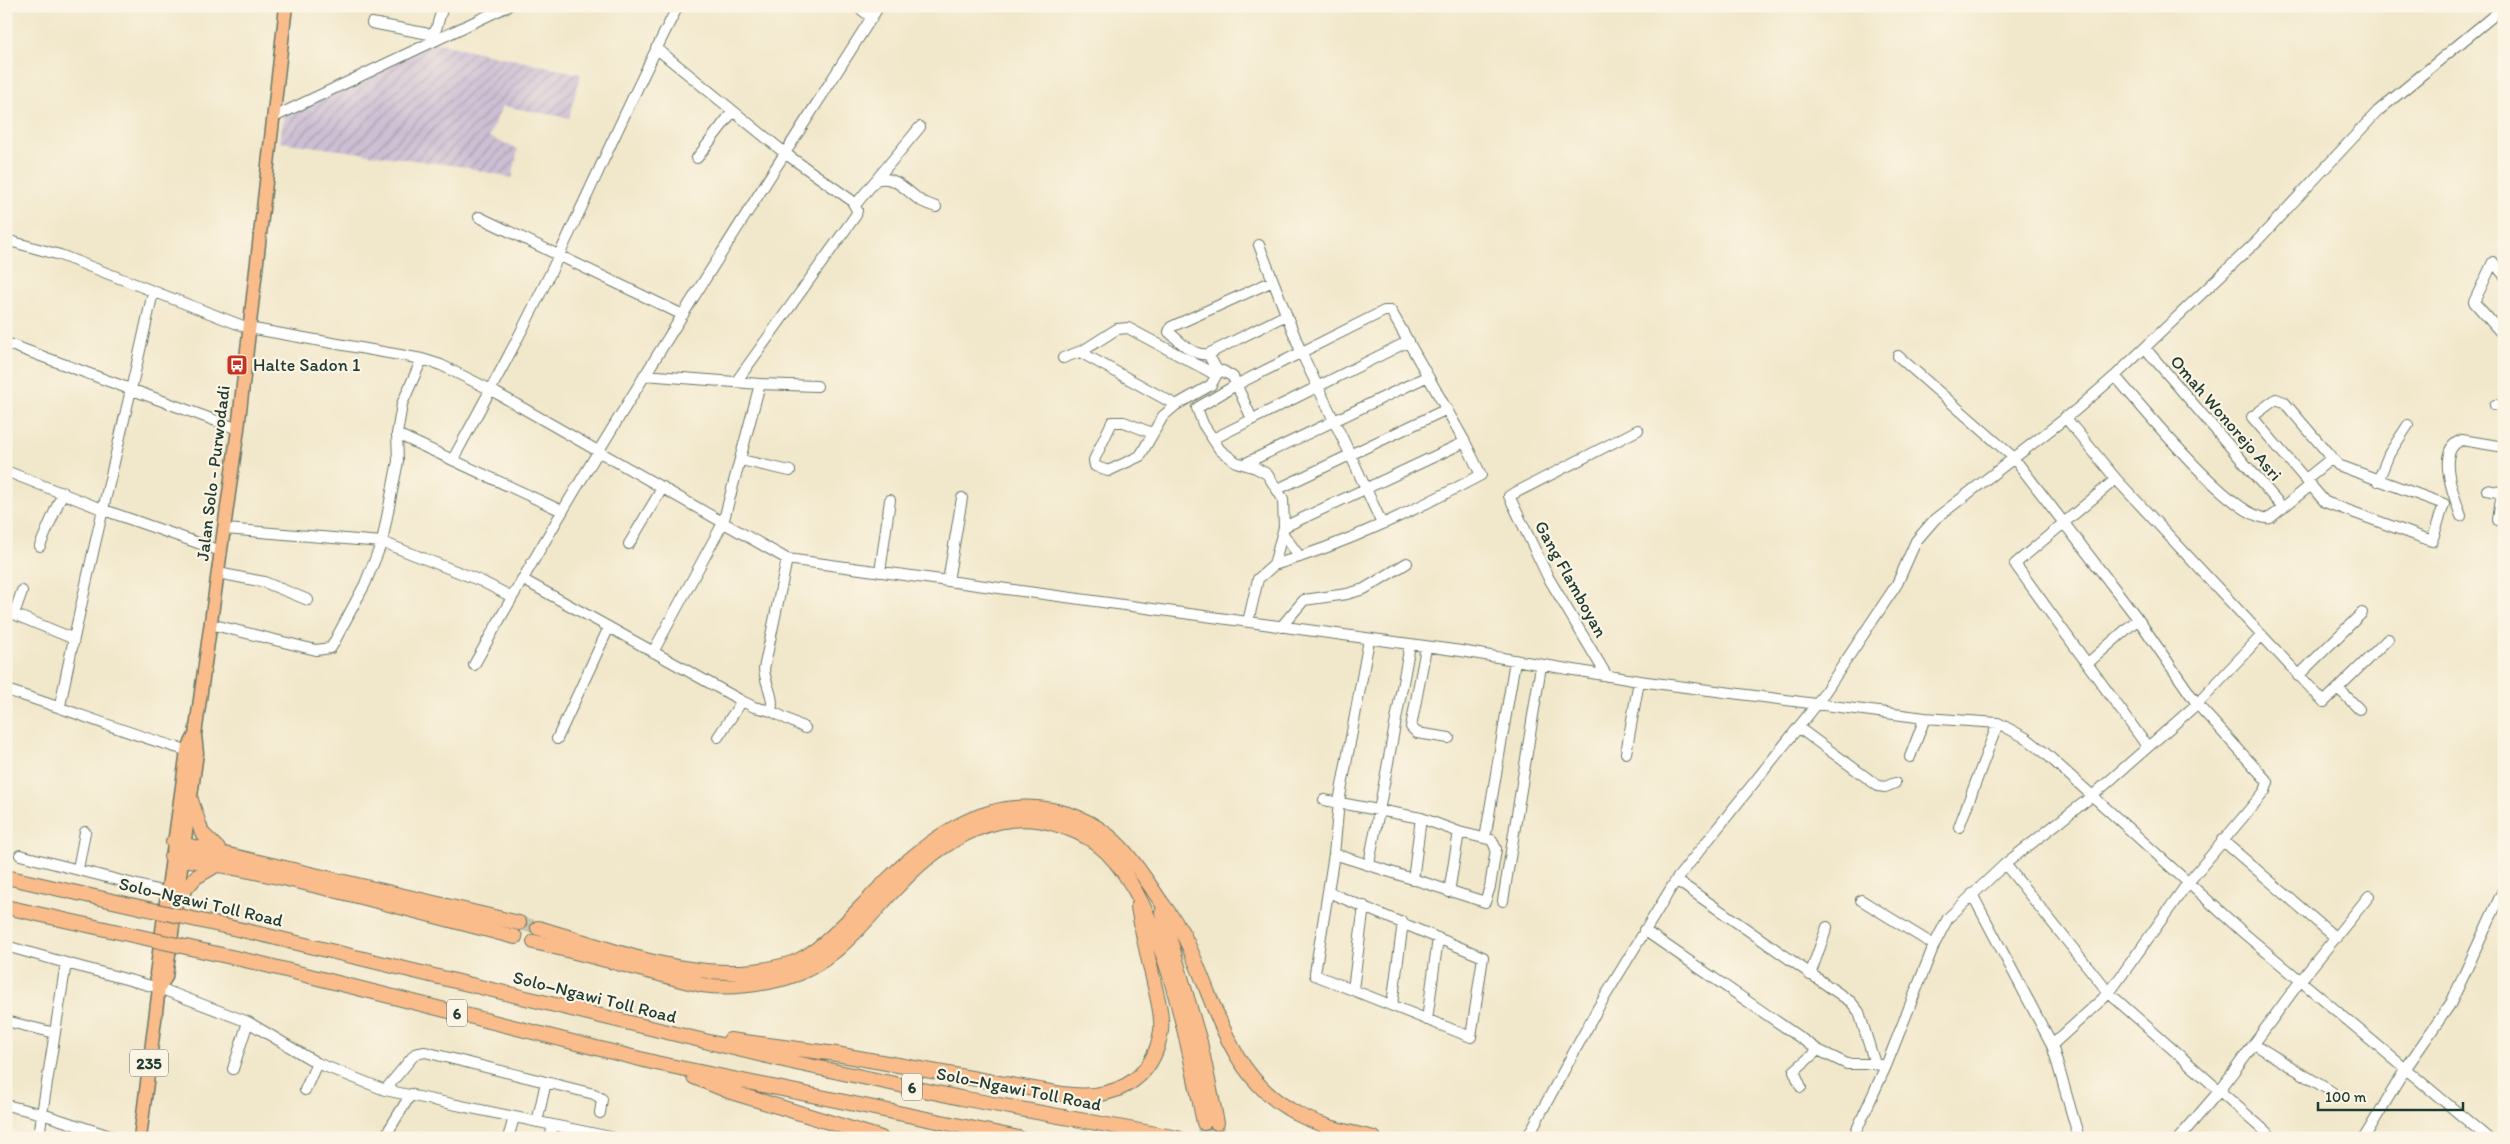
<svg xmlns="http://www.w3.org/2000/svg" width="2510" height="1144" font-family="Itim,sans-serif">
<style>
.industrial{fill:url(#industrial-furrows)}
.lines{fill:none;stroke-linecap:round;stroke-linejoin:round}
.highway-tunnel{stroke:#c7c5ac;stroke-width:14;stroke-dasharray:14 7;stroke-linecap:butt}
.minor-casing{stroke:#687868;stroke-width:12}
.major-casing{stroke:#687868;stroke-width:15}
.highway-casing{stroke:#687868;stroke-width:16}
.minor{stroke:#fff;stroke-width:10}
.major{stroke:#f9bc8a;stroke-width:12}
.highway{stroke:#f9bc8a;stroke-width:14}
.highway-bridge-casing{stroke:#687868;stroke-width:16;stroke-linecap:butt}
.highway-bridge{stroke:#f9bc8a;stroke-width:14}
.labels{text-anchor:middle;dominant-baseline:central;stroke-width:4.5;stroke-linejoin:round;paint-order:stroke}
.shield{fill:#fcf5e5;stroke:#617469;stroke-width:1}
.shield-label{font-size:16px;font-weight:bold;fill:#1f3d34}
.poi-label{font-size:18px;fill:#1f3d34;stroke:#fcf5e5;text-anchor:start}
.street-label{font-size:18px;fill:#1f3d34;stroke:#fcf5e5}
</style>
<defs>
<pattern id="industrial-furrows" width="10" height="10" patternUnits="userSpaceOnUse" patternTransform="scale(1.25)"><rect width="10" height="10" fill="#ccbed3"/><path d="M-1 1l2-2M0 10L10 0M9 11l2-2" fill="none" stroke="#a59cac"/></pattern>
</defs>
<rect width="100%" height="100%" fill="#fcf5e5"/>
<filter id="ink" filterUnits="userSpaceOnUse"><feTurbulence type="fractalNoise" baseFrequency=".02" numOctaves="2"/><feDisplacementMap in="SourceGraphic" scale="10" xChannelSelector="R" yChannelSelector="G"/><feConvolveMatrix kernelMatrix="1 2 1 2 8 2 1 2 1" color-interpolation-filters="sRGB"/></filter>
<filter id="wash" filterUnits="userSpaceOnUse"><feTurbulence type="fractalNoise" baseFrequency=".0096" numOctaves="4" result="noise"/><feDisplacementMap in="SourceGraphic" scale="20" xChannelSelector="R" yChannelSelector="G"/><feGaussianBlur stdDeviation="1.12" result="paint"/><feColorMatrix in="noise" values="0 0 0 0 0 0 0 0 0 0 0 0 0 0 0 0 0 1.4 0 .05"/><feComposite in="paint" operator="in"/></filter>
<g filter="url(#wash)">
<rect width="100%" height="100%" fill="#f1e7ca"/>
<path class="industrial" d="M432 42 581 74 569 118 502 106 489 137 518 149 512 178 465 167 280 142 284 112Z"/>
</g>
<g filter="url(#ink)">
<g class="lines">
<path class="highway-tunnel" d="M519 923 538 928
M1204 1123 1205 1138
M1217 1123 1219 1138"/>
<g class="minor-casing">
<path id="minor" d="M857 6 872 18
M372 23 434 35
M433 39 443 6
M656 48 786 154 851 200 857 210 856 215 736 382
M274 117 508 6
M697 158 733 111
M876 180C895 174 907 192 921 201 925 203 931 205 936 207
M856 204 920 127
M479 217 683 315
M6 240 60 255 248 328 422 359 441 365 491 390 787 559 1461 651 1639 681 1925 718 1998 723 2026 738 2044 752 2246 935 2488 1138
M1259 245 1301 352 1351 456 1382 524
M2504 275 2493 262 2474 302 2504 336
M6 343 238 429
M2145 348 2283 508
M1080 352 1176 405 1211 385 1218 372
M1208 354C1194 357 1179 341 1169 332L1171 327 1273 281
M1898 356 2013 457 2138 619 2197 704 2268 782 2265 791 2187 884 2109 993 2273 1138
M1063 358 1084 350 1117 329 1128 328 1216 375
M1218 372 1208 354 1286 315
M1218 372 1223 371 1233 377 1252 419
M644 375 760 384 723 523 653 652
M2115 376C2139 403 2236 524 2270 518L2311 485
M760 384 817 386
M2276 399 2284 402 2338 465 2444 504 2432 541 2325 502 2252 417Z
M2495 405 2504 407
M2065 417 2116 479 2324 702 2388 639
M1152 433 1124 422H1112L1094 460 1095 466 1108 471 1140 456 1163 416 1176 405
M397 434 562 511
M1213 439 1409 341
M453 459C490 391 527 323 560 253 599 171 636 87 678 6
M741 460 790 471
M1244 464 1428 376
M6 471 104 510 221 551
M2116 479 2015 564 2147 746
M2306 479 2332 458
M2378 481 2389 454 2408 425
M1278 489 1447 409
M2487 490 2504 493
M2502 493 2498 520 2504 523
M2461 516C2455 498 2434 449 2462 440L2504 447
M1284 527 1465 442
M225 529 382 542 481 581 512 597
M1283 534 1300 557
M629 544 663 487
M40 546 63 492
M880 572 890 500
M218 573 264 582 308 600
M522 579 742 701 754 707 771 711 805 728
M948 581 962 498
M6 611 72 638
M14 614 22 591
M1248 622 1258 579 1274 565 1284 527 1283 499 1267 474 1256 468 1236 462 1220 450 1203 424 1197 408 1236 385 1384 311H1391L1465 442 1481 475C1415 510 1346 544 1274 565
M210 624 316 650 331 648 365 584 382 542 398 461 397 434 402 404 422 359
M1281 627 1304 600 1347 594 1364 589 1407 563
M1426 648 1411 727 1417 733 1449 738
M2088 663 2138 619
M474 665C599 440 740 224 879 6
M1607 676 1548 577 1509 496 1638 430
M2298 676 2362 613
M2338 688 2359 709
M6 690C69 709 129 735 193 752
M60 706C87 567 123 431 153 292
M771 711C775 697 765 684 764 669L787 559
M1799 728 1878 786 1885 787 1895 783
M718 737 742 701
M557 739 609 627
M1626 753 1639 681
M1910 757 1925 718
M1324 800 1421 818 1459 832 1492 840 1496 849 1490 887 1485 902 1334 854
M1959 827 1998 723
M1486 833 1515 661
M2222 840 2336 938
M20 855 165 892
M1369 864 1410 645
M2005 864 2109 993 2052 1045
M78 869 85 832
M1413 880 1421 818
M1676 880 1851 1002 1859 1012 1875 1064
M1328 892 1483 957 1471 1037 1315 975V973L1334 854 1339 802 1369 640
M1449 892 1459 832
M1972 894 2052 1045 2079 1138
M1861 900 1934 945
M1503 901 1541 666
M1644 930 1818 1050 1847 1064H1875L1886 1066
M6 946 66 963
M1810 975 1827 927
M1353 989 1364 906
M1392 1005 1403 922
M1427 1020 1438 938
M6 1021 55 1033
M2254 1044 2332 1092
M233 1069 248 1022
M1801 1087 1794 1071 1818 1050
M305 1090 317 1063
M385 1090 415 1054 425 1052 594 1094 602 1099 600 1113
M6 1105 42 1114 66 963 159 988 248 1022 317 1063 385 1090 615 1138
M537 1122 546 1082
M39 1138 42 1114 116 1138
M313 1138V1137
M384 1138 411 1094
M508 1138 514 1118
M550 1138 553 1125
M1527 1138 1598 1008 1676 880 1817 704 1897 584 1916 541 1935 519 2076 410 2115 376 2257 241 2378 111 2504 7
M1853 1138 1886 1066 1934 945 1948 918 2005 864 2091 797 2197 704 2262 635
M2179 1138 2220 1090 2301 980 2369 896
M2364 1138 2406 1068 2451 1003 2504 888"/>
</g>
<g class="major-casing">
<path id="major" d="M159 988 166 977 197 753 195 735 238 429 286 6
M140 1138 159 988 156 974 187 750 195 735"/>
</g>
<g class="highway-casing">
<path id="highway" d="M190 797 202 833 221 852
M173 842 519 923
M171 857C288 874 401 908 515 937
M176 899 196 877 218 864
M1162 912 1200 1042 1217 1123
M538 928C619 951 708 990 792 963 818 954 843 925 862 906 917 848 982 787 1068 814 1114 829 1133 860 1159 899 1167 910 1176 922 1183 934 1214 995 1225 1071 1289 1109 1314 1125 1346 1132 1374 1138
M264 935 796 1063 961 1098 1178 1138
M534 942C572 951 610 961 647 971 665 975 684 982 702 985 729 989 759 985 786 978 847 961 880 895 928 858 965 829 1011 809 1058 825 1071 829 1085 835 1096 843 1162 893 1188 1045 1204 1123
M258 963 656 1063 1019 1138
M730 1040 836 1054 1062 1094C1110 1101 1153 1084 1161 1031 1163 1014 1156 994 1153 978 1147 954 1142 931 1138 907
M694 1077 731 1092 881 1138"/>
</g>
<use href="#minor" class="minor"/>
<use href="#major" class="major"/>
<use href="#highway" class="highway"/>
<g class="highway-bridge-casing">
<path id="highway-bridge" d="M6 877 264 935
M6 907 258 963"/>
</g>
<use href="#highway-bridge" class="highway-bridge"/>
</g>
</g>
<defs>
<g id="bus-square" transform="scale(1.125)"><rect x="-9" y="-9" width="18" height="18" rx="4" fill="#c8321e" stroke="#fcf5e5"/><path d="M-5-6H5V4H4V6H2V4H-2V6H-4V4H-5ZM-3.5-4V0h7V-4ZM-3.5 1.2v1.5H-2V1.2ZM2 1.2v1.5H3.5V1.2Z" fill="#fff"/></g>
</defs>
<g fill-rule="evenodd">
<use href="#bus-square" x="237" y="365"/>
</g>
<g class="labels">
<g class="shield">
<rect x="447" y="999.5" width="20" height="27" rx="4"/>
<rect x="130" y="1049.5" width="38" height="27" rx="4"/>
<rect x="902" y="1073.5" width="20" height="27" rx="4"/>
</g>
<g class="shield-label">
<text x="457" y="1013">6</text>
<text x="149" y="1063">235</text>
<text x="912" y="1087">6</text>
</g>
<g class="poi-label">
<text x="253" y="365">Halte Sadon 1</text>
</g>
<g class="street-label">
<text transform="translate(2226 418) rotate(49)">Omah Wonorejo Asri</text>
<text transform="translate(213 473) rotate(-83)">Jalan Solo - Purwodadi</text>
<text transform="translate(1571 579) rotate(61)">Gang Flamboyan</text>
<text transform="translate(201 902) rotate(13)">Solo–Ngawi Toll Road</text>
<text transform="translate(595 997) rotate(14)">Solo–Ngawi Toll Road</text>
<text transform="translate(1019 1089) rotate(11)">Solo–Ngawi Toll Road</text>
</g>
</g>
<rect width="2510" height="1144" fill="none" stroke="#fcf5e5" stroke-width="25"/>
<path d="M2318 1102v8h145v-8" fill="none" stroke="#1f3d34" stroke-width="2.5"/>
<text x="2325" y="1102" font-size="15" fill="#1f3d34" stroke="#fcf5e5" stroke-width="4" paint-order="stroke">100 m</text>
</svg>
